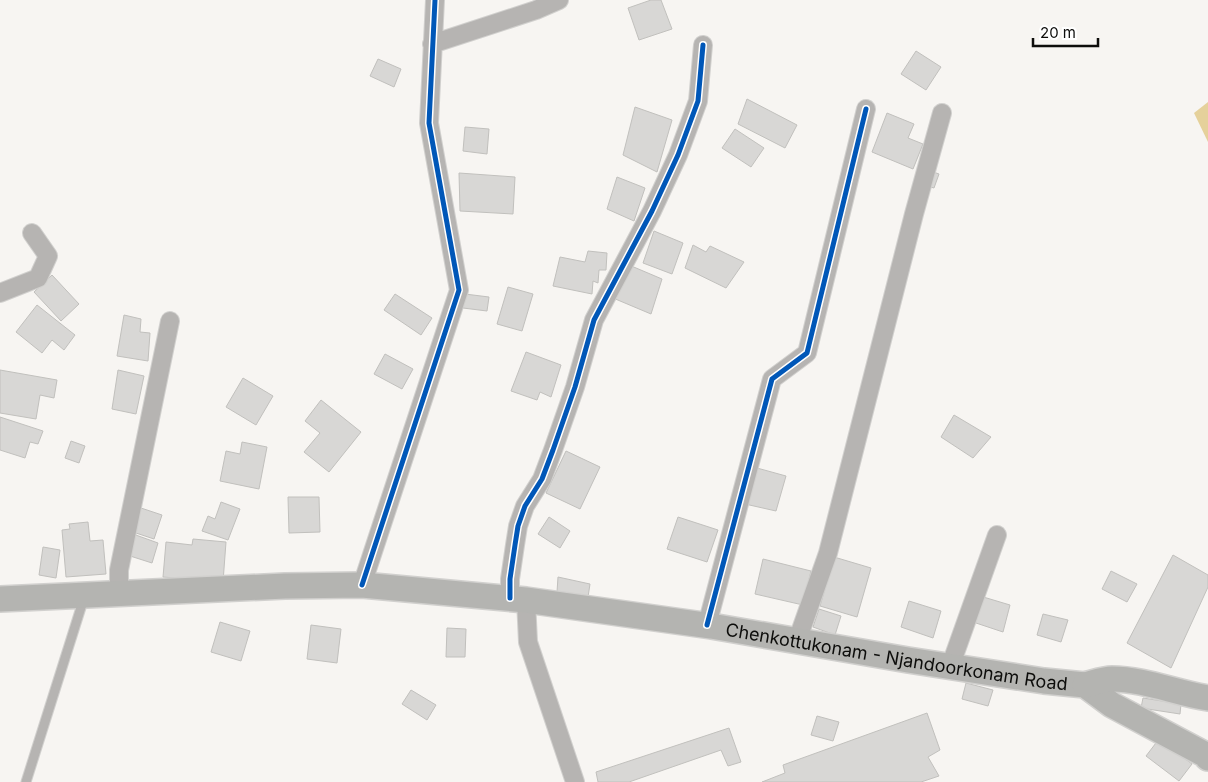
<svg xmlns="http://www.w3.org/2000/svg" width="1208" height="782" font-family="Inter,sans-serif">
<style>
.water{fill:#e5d19b}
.building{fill:#d8d7d5;stroke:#c1c0bd}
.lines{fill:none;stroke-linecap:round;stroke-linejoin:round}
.service-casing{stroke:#d1d0ce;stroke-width:11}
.minor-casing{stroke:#d1d0ce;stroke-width:20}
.secondary-casing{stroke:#d1d0ce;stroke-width:28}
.service{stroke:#b6b4b2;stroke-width:9}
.minor{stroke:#b6b4b2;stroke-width:18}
.secondary{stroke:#b4b4b1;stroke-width:25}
.cycleway-casing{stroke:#fff;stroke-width:8}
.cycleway{stroke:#0057b8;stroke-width:5}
.labels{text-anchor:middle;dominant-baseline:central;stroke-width:4.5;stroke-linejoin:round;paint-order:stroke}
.street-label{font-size:18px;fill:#0d0d0b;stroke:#fff}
</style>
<rect width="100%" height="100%" fill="#f7f5f2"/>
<path class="water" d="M1208 102V142L1194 113Z"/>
<path class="building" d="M651 0H661L672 29 639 40 628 8Z
M916 51 941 67 926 90 901 74Z
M378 59 401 69 394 87 370 76Z
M747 99 797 125 785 148 738 124Z
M635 107 672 120 657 172 623 155Z
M887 113 914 124 908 138 923 144 913 169 872 152Z
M465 127 489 129 487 154 463 151Z
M735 129 764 148 751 167 722 148Z
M928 170 939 174 934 188 924 185Z
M459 173 515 177 513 214 460 211Z
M617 177 645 188 634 221 607 209Z
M654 231 683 243 672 274 643 263Z
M693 245 706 252 710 246 744 262 726 288 685 268Z
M588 251 607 253 606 270H599L598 283 593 281 592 294 553 286 560 257 585 262Z
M629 265 662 279 651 314 613 298Z
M52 275 79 304 61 321 34 292Z
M508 287 533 294 522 331 497 324Z
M395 294 432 318 421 335 384 310Z
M465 294 489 297 487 311 463 308Z
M37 305 75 335 64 350 52 340 42 353 16 332Z
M124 315 141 319 140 332 150 333 148 361 117 356Z
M526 352 561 365 551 397 540 392 537 400 511 391Z
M385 354 413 369 402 389 374 374Z
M0 370 57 380 54 398 40 395 36 419 0 413Z
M118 370 144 376 136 414 112 409Z
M243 378 273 396 256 425 226 407Z
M321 400 361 432 329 472 304 452 320 433 305 421Z
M954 415 991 437 973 458 941 437Z
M0 417 43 431 38 444 30 442 25 458 0 450Z
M71 441 85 446 79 463 65 458Z
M242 442 267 447 259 489 220 481 226 451 240 454Z
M566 451 600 467 580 509 546 493Z
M757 468 786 476 776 511 745 504Z
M288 497H319L320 532 289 533Z
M221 502 240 509 228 540 202 531 208 516 215 519Z
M141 508 162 515 154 539 133 532Z
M549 517 570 531 560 548 538 534Z
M678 517 718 530 707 562 667 549Z
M88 522 90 541 103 540 106 574 66 577 62 530 70 529 69 524Z
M133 534 158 543 152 563 127 555Z
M193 539 226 542 223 582 163 577 166 542 192 545Z
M43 547 60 550 56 578 39 575Z
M1173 555 1208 575V587L1171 668 1127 643Z
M834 557 871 568 857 617 820 606Z
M763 559 811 571 803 605 755 594Z
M1111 571 1137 584 1127 602 1102 589Z
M558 577 590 584 588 597 557 592Z
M980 596 1010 605 1003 632 973 622Z
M909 601 941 611 933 638 901 627Z
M819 609 841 616 835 635 813 627Z
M1043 614 1068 620 1061 642 1037 635Z
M220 622 250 631 241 661 211 652Z
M311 625 341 629 337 663 307 659Z
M447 628 466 629 465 657H446Z
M966 683 993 690 988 706 962 699Z
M411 690 436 705 427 720 402 704Z
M1143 698 1181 704 1180 714 1141 708Z
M927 713 940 750 928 757 939 776 921 782H762L785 773 783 765Z
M817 716 839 722 833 741 811 735Z
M729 728 741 762 728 766 721 750 629 782H598L596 772Z
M1159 739 1192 764 1179 781 1146 756Z"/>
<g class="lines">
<g class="service-casing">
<path id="service" d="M26 782 84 598"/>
</g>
<g class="minor-casing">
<path id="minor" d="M432 44 536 10 559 0
M0 293 38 278 48 256 32 233
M362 585 459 290 429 123 435 0
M119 594V570L170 321
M510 598V579L515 545 518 526 525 506 542 479 553 450 575 387 594 320 652 211 678 155 698 101 703 45
M526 600 528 642 575 782
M707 625 772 379 807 353 866 109
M797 641 828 553 914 214 942 113
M950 667 997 535"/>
</g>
<g class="secondary-casing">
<g id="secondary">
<path id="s1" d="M0 599 285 586 362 585 526 600 711 626 908 660 1044 681 1085 685 1112 705 1204 754 1208 758"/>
<path d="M1085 685C1093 683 1103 679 1112 679 1144 679 1176 693 1208 698"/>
</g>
</g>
<use href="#service" class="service"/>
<use href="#minor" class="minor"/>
<use href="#secondary" class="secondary"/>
<g class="cycleway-casing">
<path id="cycleway" d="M362 585 459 290 429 123 435 0
M510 598V579L515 545 518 526 525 506 542 479 553 450 575 387 594 320 652 211 678 155 698 101 703 45
M707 625 772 379 807 353 866 109"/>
</g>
<use href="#cycleway" class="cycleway"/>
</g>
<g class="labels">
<g class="street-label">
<text stroke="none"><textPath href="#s1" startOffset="902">Chenkottukonam - Njandoorkonam Road</textPath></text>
</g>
</g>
<path d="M1033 38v8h65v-8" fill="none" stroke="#0d0d0b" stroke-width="2.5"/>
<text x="1040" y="38" font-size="15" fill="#0d0d0b" stroke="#ffffff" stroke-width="4" paint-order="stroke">20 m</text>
</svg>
